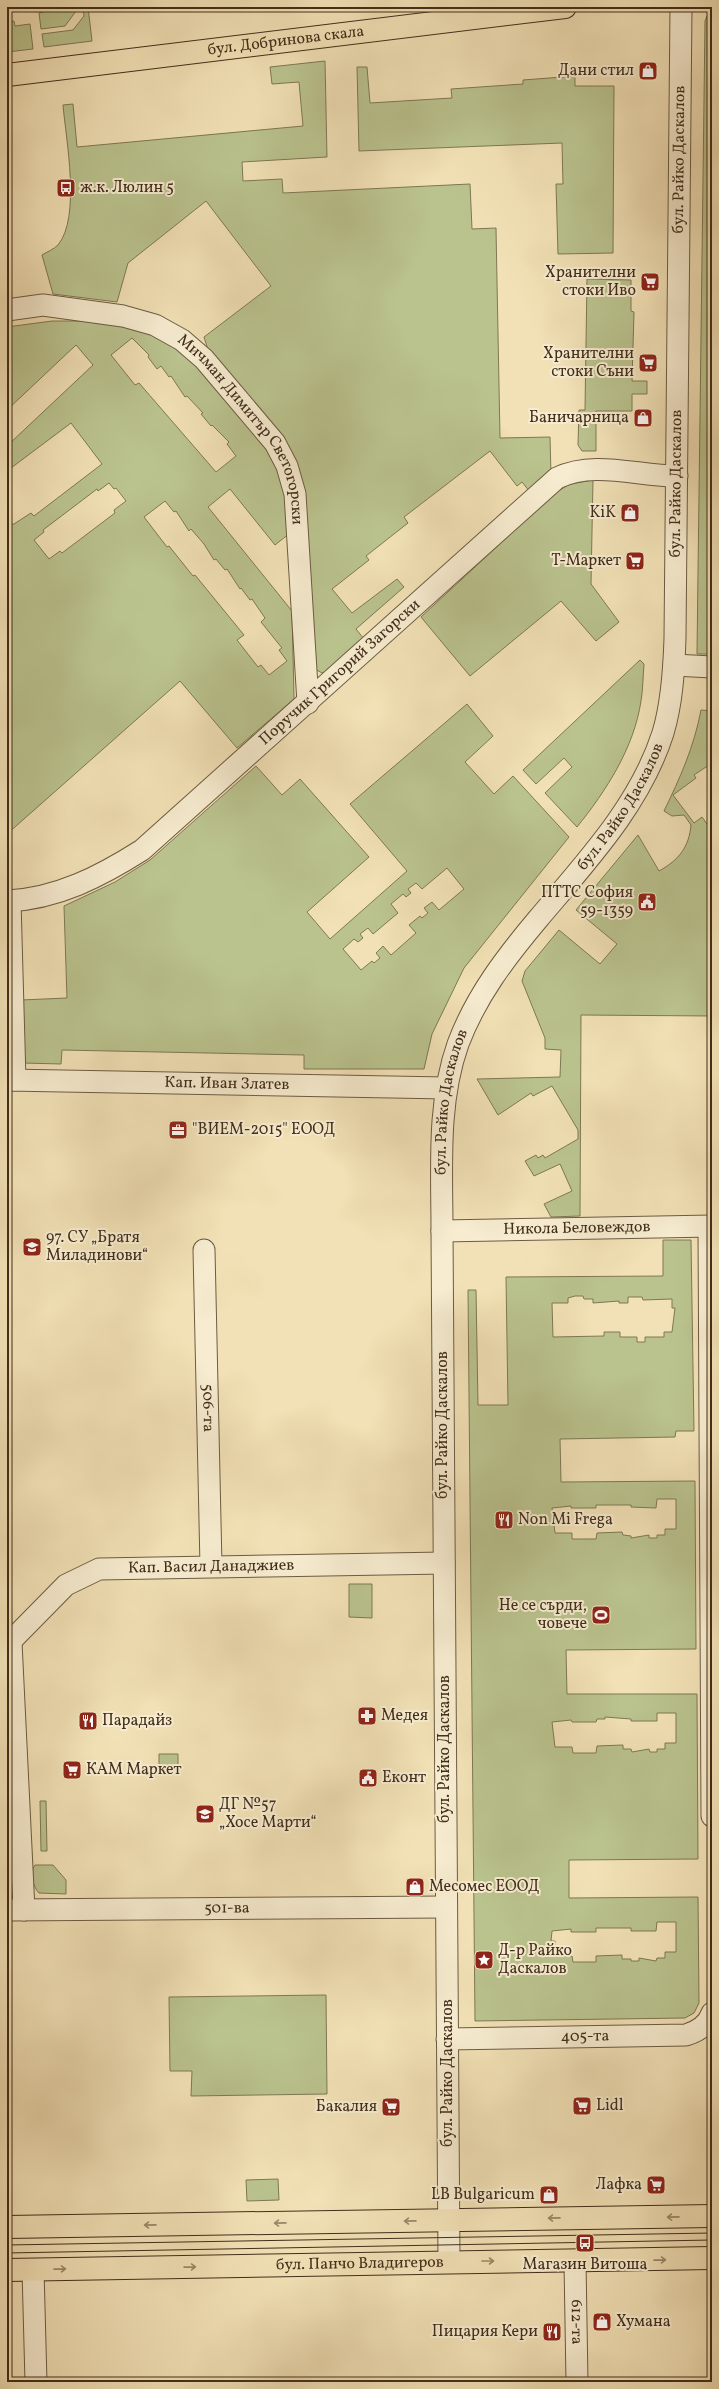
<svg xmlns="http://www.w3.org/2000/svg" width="719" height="2389" font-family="Vollkorn,serif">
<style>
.green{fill:#bac38e;stroke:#7e7854;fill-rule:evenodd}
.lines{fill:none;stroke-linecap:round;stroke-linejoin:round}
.minor-casing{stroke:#6d5b42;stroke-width:23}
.major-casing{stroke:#412e1b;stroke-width:24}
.minor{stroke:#f7ecd0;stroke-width:21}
.major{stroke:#f2e1b6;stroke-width:22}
.tram{stroke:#412e1b;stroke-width:1}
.oneway{stroke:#9a8868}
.labels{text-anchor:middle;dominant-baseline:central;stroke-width:4;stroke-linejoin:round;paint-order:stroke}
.street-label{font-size:16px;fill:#412e1b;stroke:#f7ecd0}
.poi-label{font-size:16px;fill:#412e1b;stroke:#f7ecd0;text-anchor:start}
</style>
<rect width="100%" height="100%" fill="#f2e1b6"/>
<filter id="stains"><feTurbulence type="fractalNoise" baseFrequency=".005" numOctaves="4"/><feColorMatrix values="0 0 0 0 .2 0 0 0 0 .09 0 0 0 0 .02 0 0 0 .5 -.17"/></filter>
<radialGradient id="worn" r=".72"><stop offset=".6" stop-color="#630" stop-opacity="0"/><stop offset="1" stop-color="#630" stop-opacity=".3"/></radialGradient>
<path class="green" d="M62 7H79L65 26 41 29 39 13Z
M83 7H88L92 41 44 47 42 34 73 30 84 16Z
M712 14V654H697L705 21 707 16Z
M14 21 15 26 30 24 33 49 7 52V22Z
M325 61 327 157 242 162 243 181 282 179 283 193 470 184 472 229 496 228 500 438 550 437 551 475 530 492 522 482 517 486 490 451 404 517 408 523 366 556 369 560 332 589 352 613 397 579 404 587 356 629 364 639 326 673H322L315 669 303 493 209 353 204 337 271 286 206 201 128 263 117 302 53 294 42 255C47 252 54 249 58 245 81 217 66 140 63 105L73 104 77 147 303 126 299 82 272 84 270 67Z
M357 67H367L370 103 452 98 451 89 523 84V80L575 76V86H614L613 253 558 254 556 184H563L562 143 359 151Z
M587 279 631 280V311L634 312 632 381H647V394H632V411H596V451H582L578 445 579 410H585Z
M52 321H94L121 325 151 333 187 355 267 448 283 483 290 533 275 545 230 489 208 507 292 611 294 699 237 748 180 681 7 834V524H14L31 513 34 516 102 464 71 423 7 471V450L10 447 8 445 93 365 76 345 7 410V327ZM132 338 149 355 148 357 157 369 161 366 169 377 171 376 185 397 187 396 203 413 201 414 211 426 212 425 229 442 227 444 236 456 216 472 139 383 135 385 111 355ZM109 483 114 489 116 488 126 501 114 510 115 513 62 553 60 551 49 559 34 540 44 532 43 530 97 489 98 491ZM165 501 174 512 176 511 189 531 191 529 204 544 214 560 216 559 225 570 227 569 240 589 241 588 250 600 252 599 265 618 261 622 282 648 279 650 287 661 269 675 261 665 258 667 237 640 244 635 195 575 193 576 169 546 167 547 144 517Z
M593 480 591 584 619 622 596 641 561 601 470 676 421 617 555 493 570 484Z
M640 660 644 664C643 676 643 689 641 701 634 748 606 791 577 827L545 793 572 767 564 758 536 784 523 770Z
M467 704 493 736 465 762 494 794 513 776 569 837 464 968 432 1034 424 1069H304V1055L62 1050 61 1064 23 1063 21 1000 67 998 64 906 115 882 150 860 256 766 282 795 300 779 369 857 307 912 330 939 407 871 350 804ZM447 868 464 889 439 910 432 902 424 908 428 913 422 918 420 916 409 925 416 933 391 955 383 946 376 953 380 958 374 963 372 961 361 970 343 949 354 939 358 942 363 938 360 934 368 928 373 934 398 913 391 904 403 894 406 897 411 893 408 889 416 883 422 889Z
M701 710 712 711V763L694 775 696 778 673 795 694 823 702 817 712 831V1016L581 1015 580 1216 551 1217 544 1204 572 1191 560 1164 534 1176 525 1161 536 1155 538 1158 543 1155 545 1158 578 1139V1130L552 1086 533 1096 531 1093 498 1115 477 1079 560 1077 561 1050 545 1049V1038L522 981 525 971 559 930 600 964 617 944 576 910 638 835 659 871C679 860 689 847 691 825L684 815 672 816 664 811C680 778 694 747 701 710Z
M663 1240H691L694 1431H676L675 1437 560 1439 561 1482 695 1481 696 1649 566 1650 567 1694H697L698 1859 569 1860V1898L698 1897 699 2003 694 2013 685 2018 475 2021 468 1290H476L478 1405H508L506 1277 663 1276ZM575 1296H583L584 1299H593V1303L619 1301V1303H628V1297H642L643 1300 672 1299V1308H675L672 1332H664V1337H645V1342H637V1337H620V1332H604V1336L553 1337 552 1303H568V1298ZM657 1499H676V1529H665V1535H657V1538H649V1535L631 1538V1536L623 1535 622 1532 597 1533 596 1539H572V1533H555L552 1508 571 1506V1508H596V1505C608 1505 620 1505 631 1505V1507L656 1508ZM657 1713H676V1743H665V1749H657V1752H650L649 1749 632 1752 631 1749H623V1745L597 1746 596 1753H573L572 1747H555L552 1722 571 1720 572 1722H596L597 1719H605V1717L631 1719V1721H657ZM657 1922H676V1952H665V1958H657L656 1961 639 1958V1961H631V1959H622V1955L596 1956V1962H573L572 1956H554L555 1941H551L552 1931 571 1929V1932H596V1928C608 1928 619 1928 631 1928V1931H656Z
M349 1584H372V1618L349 1617Z
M159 1754H178V1768L159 1767Z
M40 1801H46L47 1851H41Z
M35 1865H53L66 1880V1894L39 1893C33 1887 29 1872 35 1865Z
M326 1995 327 2094 191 2096 192 2071H170L169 1997Z
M278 2179 279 2200 247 2201 246 2180Z"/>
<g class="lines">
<g class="minor-casing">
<g id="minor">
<path id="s1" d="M7 310 43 305 123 316 155 325 182 340 204 359 275 443 287 466 295 494 308 703"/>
<path d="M674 665 712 667"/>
<path id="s2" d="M7 901C57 899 101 876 142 850L557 478C594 460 637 476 677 476"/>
<path d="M10 901 15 1080"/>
<path id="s3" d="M7 1080 446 1088"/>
<path d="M709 1227 712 1816"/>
<path id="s4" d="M442 1231 712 1226"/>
<path id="s5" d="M204 1250 211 1566"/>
<path d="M11 1642 24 1910"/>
<path id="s6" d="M7 1645 66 1585 99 1569 444 1563"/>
<path id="s7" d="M7 1910 446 1907"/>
<path id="s8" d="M447 2039 686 2035C699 2031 708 2025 712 2013"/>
<path id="s9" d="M449 2261 442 1231C442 1168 437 1103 458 1044 476 996 506 957 538 919 586 862 640 805 663 733 672 703 674 670 675 638L681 7"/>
<path id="s10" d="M575 2262 577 2382"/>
<path d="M33 2270 36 2382"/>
</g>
</g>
<g class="major-casing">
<g id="major">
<path id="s11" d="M7 75 565 7"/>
<path d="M7 2227 712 2216"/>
<path id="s12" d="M7 2270 712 2258"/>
</g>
</g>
<use href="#minor" class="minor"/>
<use href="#major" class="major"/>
<path class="tram" d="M7 2245 712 2233
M7 2253 712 2240"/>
</g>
<defs><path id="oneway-shaft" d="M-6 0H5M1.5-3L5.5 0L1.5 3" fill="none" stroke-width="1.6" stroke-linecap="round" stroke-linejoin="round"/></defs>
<g class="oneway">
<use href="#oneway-shaft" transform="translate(673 2217) rotate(179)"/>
<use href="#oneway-shaft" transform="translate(554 2218) rotate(179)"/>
<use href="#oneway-shaft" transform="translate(410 2221) rotate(179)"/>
<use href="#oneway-shaft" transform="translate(280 2223) rotate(179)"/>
<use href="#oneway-shaft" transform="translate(150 2225) rotate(179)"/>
<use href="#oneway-shaft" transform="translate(660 2260) rotate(-1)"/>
<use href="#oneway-shaft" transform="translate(488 2261)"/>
<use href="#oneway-shaft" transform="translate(190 2267) rotate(-1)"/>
<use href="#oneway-shaft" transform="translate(60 2269) rotate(-1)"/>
</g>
<defs>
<g id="shop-square" transform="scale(1)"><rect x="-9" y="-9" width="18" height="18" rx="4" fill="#8f2418" stroke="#f7ecd0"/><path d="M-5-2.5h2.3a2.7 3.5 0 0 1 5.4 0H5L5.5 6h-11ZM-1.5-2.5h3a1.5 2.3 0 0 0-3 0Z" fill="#fff"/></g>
<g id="bus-square" transform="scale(1)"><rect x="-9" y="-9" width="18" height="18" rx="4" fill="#8f2418" stroke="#f7ecd0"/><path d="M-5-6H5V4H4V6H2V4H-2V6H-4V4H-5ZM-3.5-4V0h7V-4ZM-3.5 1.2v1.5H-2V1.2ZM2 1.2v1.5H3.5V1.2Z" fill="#fff"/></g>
<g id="supermarket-square" transform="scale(1)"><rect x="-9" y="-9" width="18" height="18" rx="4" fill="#8f2418" stroke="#f7ecd0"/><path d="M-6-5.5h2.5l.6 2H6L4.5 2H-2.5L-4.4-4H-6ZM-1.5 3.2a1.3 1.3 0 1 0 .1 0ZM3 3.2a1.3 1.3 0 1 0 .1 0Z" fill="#fff"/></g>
<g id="civic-square" transform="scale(1)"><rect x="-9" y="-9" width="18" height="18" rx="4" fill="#8f2418" stroke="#f7ecd0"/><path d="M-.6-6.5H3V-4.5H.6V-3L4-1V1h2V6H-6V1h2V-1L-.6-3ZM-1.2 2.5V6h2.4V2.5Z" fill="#fff"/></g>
<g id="office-square" transform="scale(1)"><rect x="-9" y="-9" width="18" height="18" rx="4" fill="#8f2418" stroke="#f7ecd0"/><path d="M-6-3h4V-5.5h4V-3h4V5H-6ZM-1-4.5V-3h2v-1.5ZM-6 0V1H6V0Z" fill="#fff"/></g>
<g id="school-square" transform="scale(1)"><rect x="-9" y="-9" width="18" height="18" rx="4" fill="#8f2418" stroke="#f7ecd0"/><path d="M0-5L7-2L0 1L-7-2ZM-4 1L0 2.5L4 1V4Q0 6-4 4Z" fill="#fff"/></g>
<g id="restaurant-square" transform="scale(1)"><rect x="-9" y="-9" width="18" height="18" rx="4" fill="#8f2418" stroke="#f7ecd0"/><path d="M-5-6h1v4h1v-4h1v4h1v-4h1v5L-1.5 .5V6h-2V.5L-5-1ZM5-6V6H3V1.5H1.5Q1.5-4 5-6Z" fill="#fff"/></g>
<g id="stadium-square" transform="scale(1)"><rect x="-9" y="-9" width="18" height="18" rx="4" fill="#8f2418" stroke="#f7ecd0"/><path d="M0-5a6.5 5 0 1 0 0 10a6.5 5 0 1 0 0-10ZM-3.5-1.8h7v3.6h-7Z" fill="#fff"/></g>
<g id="pharmacy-square" transform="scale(1)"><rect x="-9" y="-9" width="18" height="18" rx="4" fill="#8f2418" stroke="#f7ecd0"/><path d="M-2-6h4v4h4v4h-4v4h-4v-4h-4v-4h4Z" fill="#fff"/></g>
<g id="sight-square" transform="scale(1)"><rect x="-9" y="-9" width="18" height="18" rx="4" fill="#8f2418" stroke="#f7ecd0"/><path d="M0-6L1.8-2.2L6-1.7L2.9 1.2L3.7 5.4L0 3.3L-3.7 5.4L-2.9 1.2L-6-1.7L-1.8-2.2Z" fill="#fff"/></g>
</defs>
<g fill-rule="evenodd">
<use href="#shop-square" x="648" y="71"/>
<use href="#bus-square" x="66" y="188"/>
<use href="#supermarket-square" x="650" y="282"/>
<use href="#supermarket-square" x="648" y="363"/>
<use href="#shop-square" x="643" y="418"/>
<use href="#shop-square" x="630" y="513"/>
<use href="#supermarket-square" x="635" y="561"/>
<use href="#civic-square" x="647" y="902"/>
<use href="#office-square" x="178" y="1130"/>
<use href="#school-square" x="32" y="1247"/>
<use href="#restaurant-square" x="504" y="1520"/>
<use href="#stadium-square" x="601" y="1615"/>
<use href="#pharmacy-square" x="367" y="1716"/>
<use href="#restaurant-square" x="88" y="1721"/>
<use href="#supermarket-square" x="72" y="1770"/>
<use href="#civic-square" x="368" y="1778"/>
<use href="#school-square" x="205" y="1814"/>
<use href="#shop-square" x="415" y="1887"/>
<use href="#sight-square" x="484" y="1960"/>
<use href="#supermarket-square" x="582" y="2106"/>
<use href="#supermarket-square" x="391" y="2107"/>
<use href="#supermarket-square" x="656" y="2185"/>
<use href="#shop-square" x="549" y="2195"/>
<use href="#bus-square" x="585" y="2243"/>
<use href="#shop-square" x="602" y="2322"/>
<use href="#restaurant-square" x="552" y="2332"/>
</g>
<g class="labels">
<g class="street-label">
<text stroke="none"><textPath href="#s11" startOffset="281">бул. Добринова скала</textPath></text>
<text stroke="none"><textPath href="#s9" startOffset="2168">бул. Райко Даскалов</textPath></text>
<text stroke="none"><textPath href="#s1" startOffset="292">Мичман Димитър Светогорски</textPath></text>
<text stroke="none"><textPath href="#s9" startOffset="1844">бул. Райко Даскалов</textPath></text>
<text stroke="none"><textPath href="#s2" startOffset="412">Поручик Григорий Загорски</textPath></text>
<text stroke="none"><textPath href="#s9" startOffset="1508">бул. Райко Даскалов</textPath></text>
<text stroke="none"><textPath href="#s3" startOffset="220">Кап. Иван Златев</textPath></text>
<text stroke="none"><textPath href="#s9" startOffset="1160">бул. Райко Даскалов</textPath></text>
<text stroke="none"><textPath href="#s4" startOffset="135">Никола Беловеждов</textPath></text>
<text stroke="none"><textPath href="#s5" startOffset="158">506-та</textPath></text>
<text transform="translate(443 1425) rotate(-90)">бул. Райко Даскалов</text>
<text stroke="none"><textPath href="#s6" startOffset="233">Кап. Васил Данаджиев</textPath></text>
<text transform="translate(445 1749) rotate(-90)">бул. Райко Даскалов</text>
<text stroke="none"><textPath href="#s7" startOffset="220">501-ва</textPath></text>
<text stroke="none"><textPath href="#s8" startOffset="138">405-та</textPath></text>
<text transform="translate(448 2073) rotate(-90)">бул. Райко Даскалов</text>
<text stroke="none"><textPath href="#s12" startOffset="353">бул. Панчо Владигеров</textPath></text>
<text stroke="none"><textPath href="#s10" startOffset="60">612-та</textPath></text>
</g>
<g class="poi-label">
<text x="634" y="71" text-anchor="end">Дани стил</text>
<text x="80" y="188">ж.к. Люлин 5</text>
<text x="636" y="273" text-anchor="end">Хранителни<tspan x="636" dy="18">стоки Иво</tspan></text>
<text x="634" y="354" text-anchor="end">Хранителни<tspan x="634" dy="18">стоки Съни</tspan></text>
<text x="629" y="418" text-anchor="end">Баничарница</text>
<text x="616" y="513" text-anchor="end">KiK</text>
<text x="621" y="561" text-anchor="end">Т-Маркет</text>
<text x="633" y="893" text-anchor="end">ПТТС София<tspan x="633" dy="18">59-1359</tspan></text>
<text x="192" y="1130">"ВИЕМ-2015" ЕООД</text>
<text x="46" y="1238">97. СУ „Братя<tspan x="46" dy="18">Миладинови“</tspan></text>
<text x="518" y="1520">Non Mi Frega</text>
<text x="587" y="1606" text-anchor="end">Не се сърди,<tspan x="587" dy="18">човече</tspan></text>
<text x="381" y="1716">Медея</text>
<text x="102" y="1721">Парадайз</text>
<text x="86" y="1770">КАМ Маркет</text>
<text x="382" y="1778">Еконт</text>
<text x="219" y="1805">ДГ №57<tspan x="219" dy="18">„Хосе Марти“</tspan></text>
<text x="429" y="1887">Месомес ЕООД</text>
<text x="498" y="1951">Д-р Райко<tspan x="498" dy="18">Даскалов</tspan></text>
<text x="596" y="2106">Lidl</text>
<text x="377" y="2107" text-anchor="end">Бакалия</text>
<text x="642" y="2185" text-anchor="end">Лафка</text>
<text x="535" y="2195" text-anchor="end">LB Bulgaricum</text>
<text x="585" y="2265" text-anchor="middle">Магазин Витоша</text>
<text x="616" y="2322">Хумана</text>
<text x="538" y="2332" text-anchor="end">Пицария Кери</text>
</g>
</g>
<rect width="719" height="2389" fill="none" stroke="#f2e1b6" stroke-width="24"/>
<rect x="8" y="8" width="703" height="2373" fill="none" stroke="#412e1b" stroke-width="2"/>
<rect x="12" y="12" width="695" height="2365" fill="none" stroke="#412e1b"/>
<rect width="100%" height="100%" filter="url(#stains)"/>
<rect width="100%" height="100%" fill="url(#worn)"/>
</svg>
